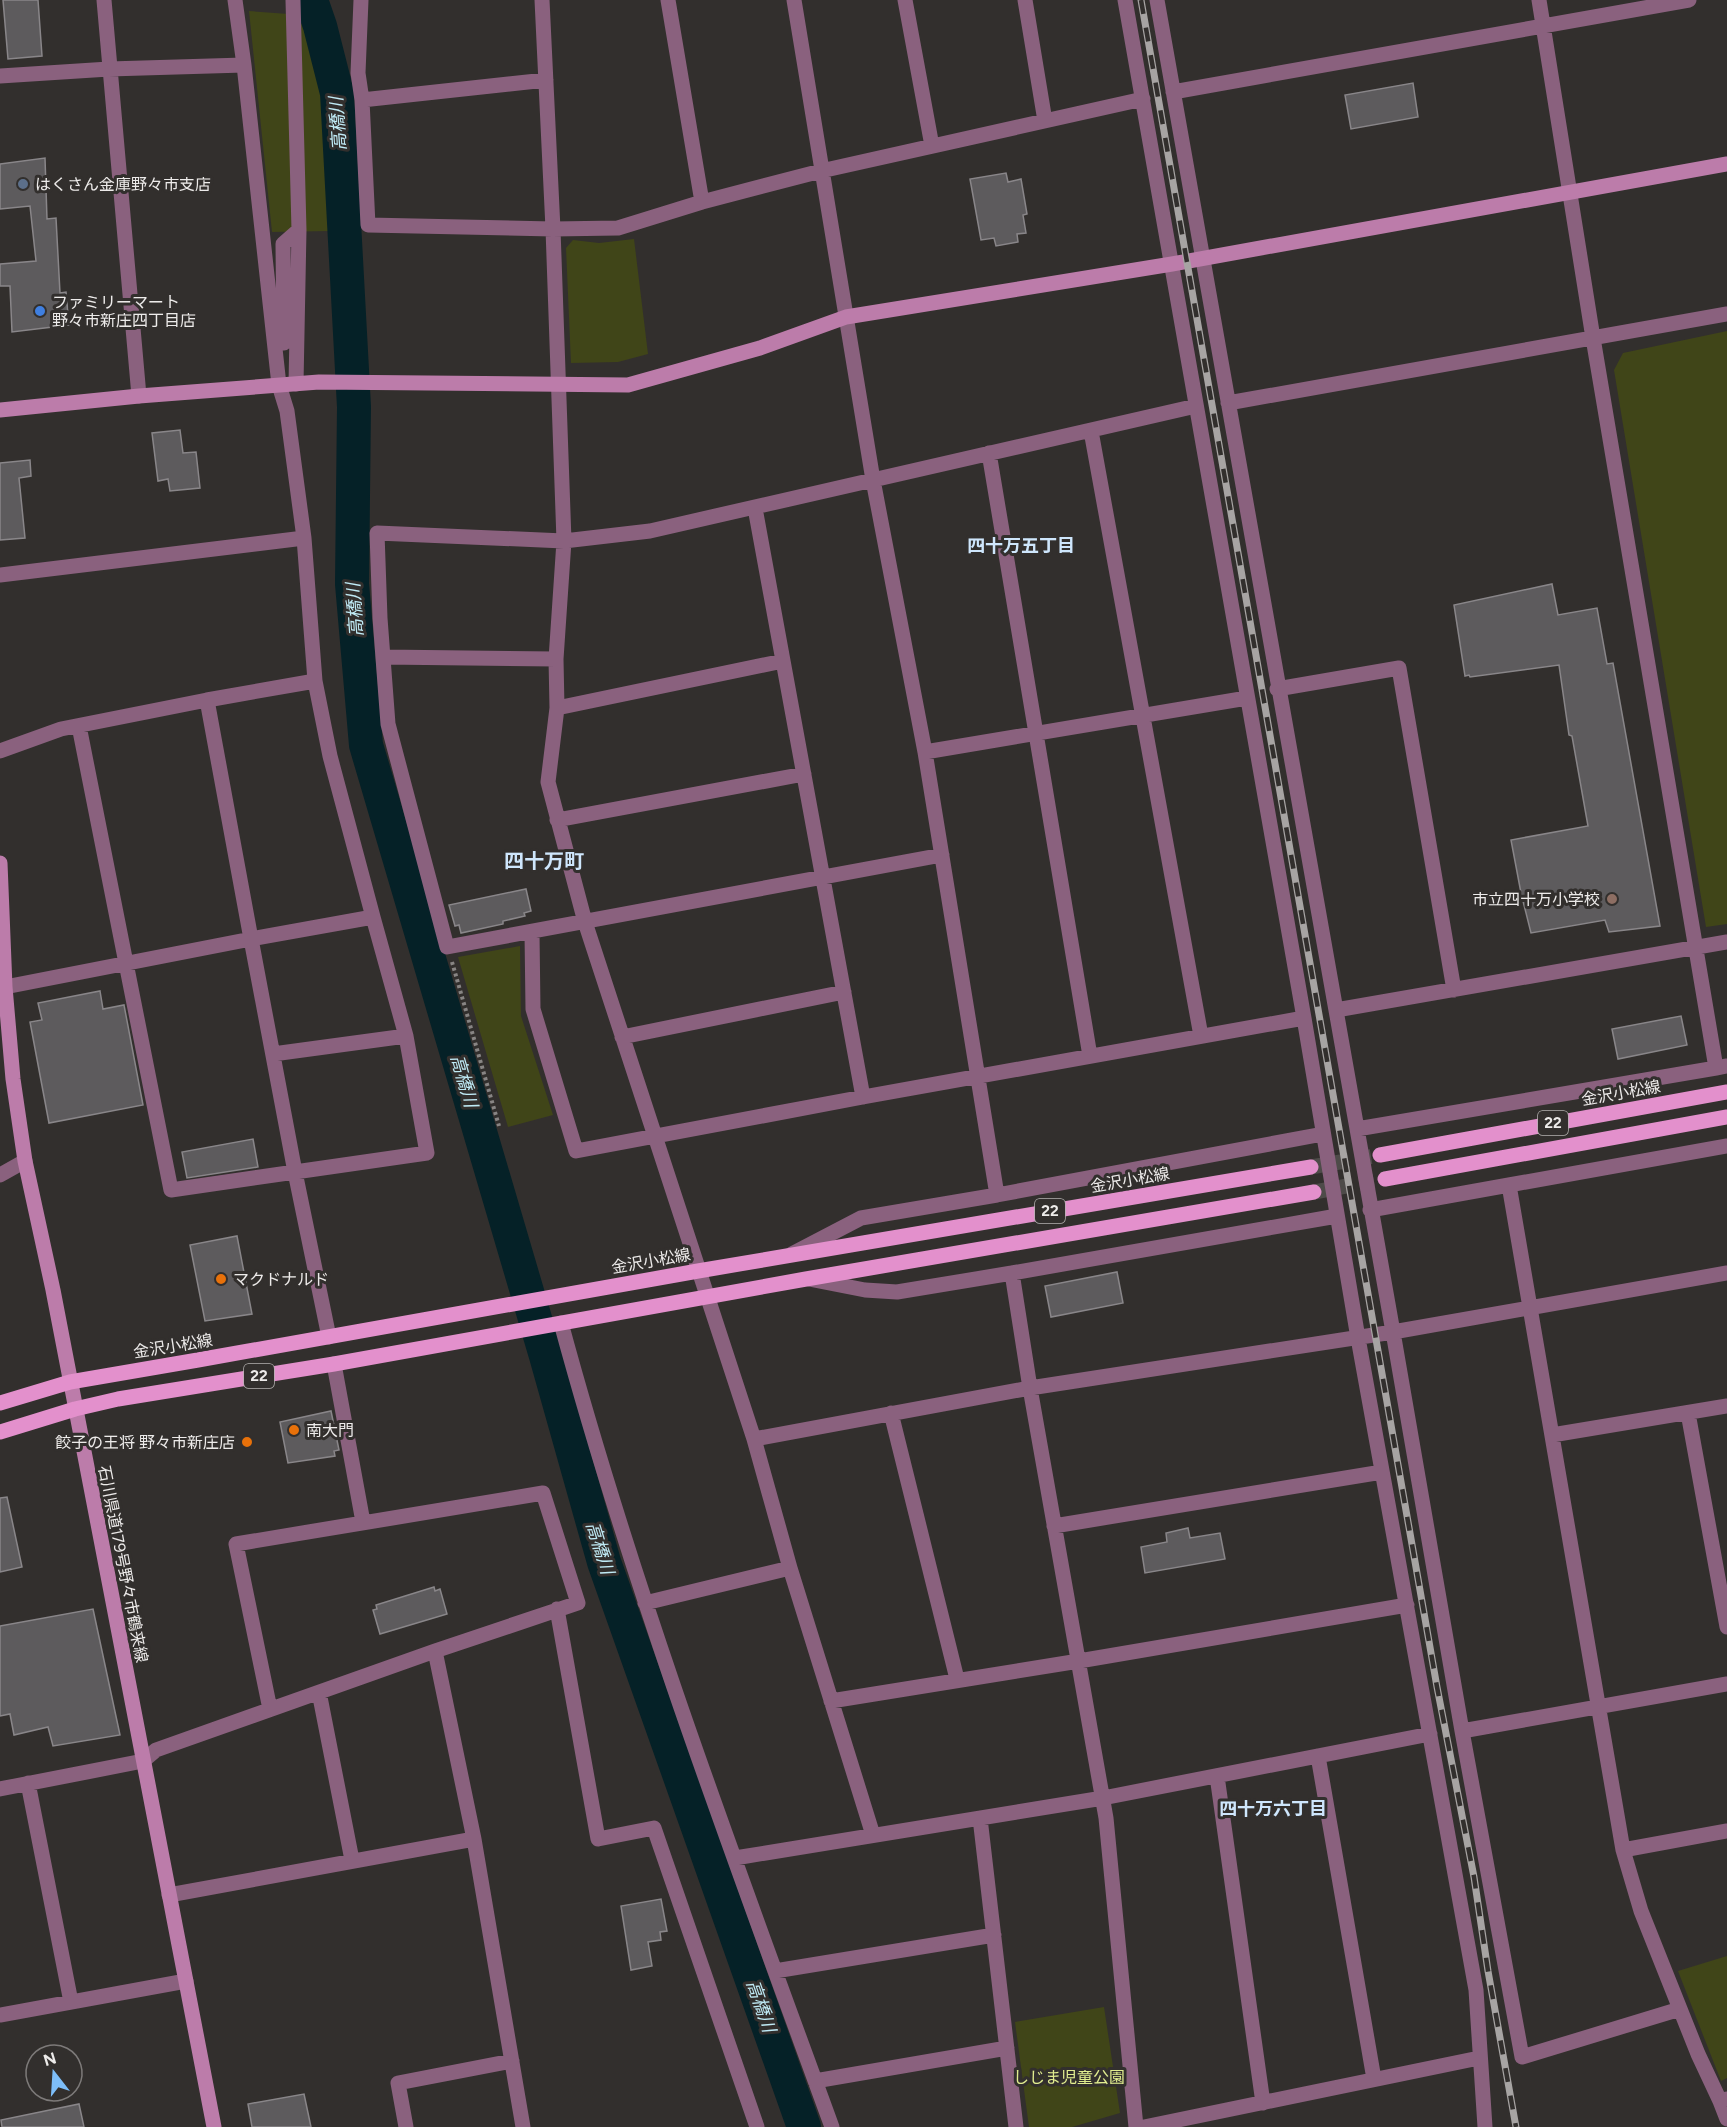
<svg xmlns="http://www.w3.org/2000/svg" width="1727" height="2127" font-family="Figtree,'Noto Sans JP',sans-serif">
<style>
.green{fill:#404518}
.lines{fill:none;stroke-linecap:round;stroke-linejoin:round}
.river{stroke:#052127;stroke-width:34}
.building{fill:#5d5b5d;stroke:#898689;stroke-width:1.5}
.primary-tunnel{stroke:#4e4b49;stroke-width:15;stroke-dasharray:15 8;stroke-linecap:butt}
.path{stroke:#888584;stroke-width:4;stroke-dasharray:3 3;stroke-linecap:butt}
.street{stroke:#8a617e;stroke-width:15}
.secondary{stroke:#bc7caa;stroke-width:15}
.primary{stroke:#e390cc;stroke-width:15}
.rail-casing{stroke:#a7a4a3;stroke-width:7}
.rail{stroke:#322f2d;stroke-width:4.5;stroke-dasharray:14;stroke-linecap:butt}
.service-dot{fill:#5c6f8a;stroke:#322f2d;stroke-width:2}
.shop-dot{fill:#3f7fe0;stroke:#322f2d;stroke-width:2}
.education-dot{fill:#8d6e63;stroke:#322f2d;stroke-width:2}
.food-dot{fill:#e8710a;stroke:#322f2d;stroke-width:2}
.labels{text-anchor:middle;dominant-baseline:central;stroke-width:6;stroke-linejoin:round;paint-order:stroke}
.shield{fill:#322f2d;stroke:#b5b3b1;stroke-width:1.5}
.shield-label{font-size:15px;font-weight:bold;fill:#edebea}
.poi-label{font-size:16px;fill:#edebea;stroke:#322f2d;text-anchor:start}
.street-label{font-size:16px;fill:#edebea;stroke:#322f2d}
.park-label{font-size:16px;fill:#e1ed8f;stroke:#322f2d}
.water-label{font-size:18px;font-style:italic;fill:#c0ebf6;stroke:#322f2d}
.neighbourhood-label{font-size:18px;font-weight:bold;fill:#cee6fc;stroke:#322f2d}
.quarter-label{font-size:20px;font-weight:bold;fill:#cee6fc;stroke:#322f2d}
</style>
<rect width="100%" height="100%" fill="#322f2d"/>
<path class="green" d="M249 11 302 15 327 102 330 231 272 232Z
M634 239 648 354 618 362 571 363 566 248 573 240 599 243Z
M1727 331V924L1706 927 1614 370 1623 353Z
M520 946 521 1016 553 1115 508 1127 458 957Z
M1727 1956V2078L1721 2081 1678 1971Z
M1104 2007 1120 2113 1072 2127H1029L1015 2022Z"/>
<g class="lines">
<path class="river" d="M311 0 320 26 337 93 354 407 352 584 366 745 546 1356 604 1562 804 2127"/>
</g>
<path class="building" d="M3 0H38L42 56 8 59Z
M1413 83 1418 117 1351 129 1345 95Z
M45 158 47 219 56 218 60 293 66 292 69 325 12 332 10 286H0V264L36 261 30 206 0 209V164Z
M1006 173 1008 182 1021 179 1027 214 1023 215 1026 233 1017 234 1018 242 996 246 994 238 981 240 970 179Z
M180 430 183 453 196 452 200 488 170 491 168 479 158 481 152 433Z
M30 460 31 476 19 478 25 538 0 540V463Z
M1552 584 1558 615 1597 608 1607 664 1613 663 1660 926 1609 932 1605 920 1531 933 1521 893 1511 840 1588 826 1572 736 1569 735 1559 665 1470 677 1469 675 1465 676 1454 605Z
M526 889 531 911 524 913 525 916 503 921V924L461 933 459 925 455 926 449 905Z
M100 991 103 1009 124 1005 143 1105 49 1123 30 1022 42 1020 38 1003Z
M1681 1016 1687 1045 1618 1059 1612 1029Z
M253 1139 258 1167 187 1178 182 1152Z
M237 1236 252 1314 205 1321 190 1245Z
M1117 1272 1123 1303 1051 1317 1045 1286Z
M331 1411 339 1450 334 1451 335 1456 288 1463 280 1422Z
M7 1497 22 1567 0 1572V1498Z
M1188 1528 1190 1538 1220 1533 1225 1559 1145 1573 1141 1547 1167 1542 1166 1533Z
M434 1587 435 1591 440 1589 447 1614 380 1634 373 1610 377 1609 376 1605Z
M93 1609 120 1735 53 1746 48 1727 14 1735 10 1714 0 1716V1626Z
M661 1899 667 1931 660 1932 661 1940 648 1942 652 1966 631 1970 621 1906Z
M304 2094 311 2127H252L248 2104Z
M79 2104 84 2127H2L1 2120Z"/>
<g class="lines">
<path class="primary-tunnel" d="M1311 1167 1380 1155
M1314 1192 1385 1179"/>
<path class="path" d="M452 962 499 1126"/>
<path class="street" d="M104 0 139 396
M235 0 244 65 279 385 287 411 304 538
M293 0 299 230 296 384
M361 0 358 73 362 100 368 225 553 229 618 228 702 202 821 171 1143 99
M542 0 553 229 564 541 556 659 557 708 548 782 585 922 754 1439
M668 0 702 202
M794 0 873 480 925 752 997 1195 1323 1134
M905 0 932 146
M1025 0 1045 121
M1125 0 1304 1018 1358 1338 1476 1990 1485 2127
M1539 0 1593 338 1716 1068 1727 1066
M0 76 109 69 244 65
M1173 92 1689 0
M362 100 546 80
M284 343 283 244 299 230
M1228 403 1727 314
M1091 431 1201 1036
M989 453 1090 1056
M755 508 863 1097
M0 575 304 538 315 681
M383 657 556 659
M1277 689 1399 668 1454 990
M207 700 315 681 330 756 373 917
M557 708 783 661
M0 751 61 729 207 700 251 939 373 917 406 1036 427 1153 295 1172 329 1337
M925 752 1247 698
M557 820 804 774
M942 855 447 947 388 724 380 618 377 533 564 541 650 531 1196 406
M532 933 533 1009 576 1151 863 1097 1304 1018
M5 987 251 939 295 1172 171 1190 79 726
M1336 1010 1727 942
M622 1037 844 992
M273 1054 406 1036
M1357 1129 1716 1068
M0 1175 25 1161
M1509 1185 1727 1146
M1370 1210 1509 1185 1623 1850 1641 1911 1698 2054 1720 2101
M792 1254 861 1218 997 1195
M1012 1273 1337 1216
M561 1323C635 1596 735 1861 832 2127
M334 1364 363 1522
M891 1413 957 1679
M1688 1413 1727 1627
M1552 1435 1727 1406
M1054 1526 1382 1472
M790 1568 873 1835
M645 1603 790 1568 754 1439 1030 1388 1012 1273 897 1292 865 1290 809 1279
M557 1609 598 1839 654 1828 757 2127
M435 1651 474 1839 523 2127
M319 1692 352 1860
M831 1701 1079 1661 1407 1605
M1462 1731 1727 1684
M1318 1756 1374 2079
M1217 1776 1263 2103
M28 1783 71 2002
M0 1789 143 1761 156 1750 435 1651 578 1603 543 1493 236 1544 270 1709
M980 1818 1016 2127
M1623 1850 1727 1831
M735 1858 1103 1798 1430 1734
M169 1895 474 1839
M775 1971 994 1935
M1680 2009 1522 2057 1462 1731 1393 1332 1727 1273
M0 2015 186 1981
M815 2081 1007 2048
M1727 2099 1720 2101 1727 2119
M406 2127 398 2083 512 2061
M1136 2127 1106 1818 1030 1388 1393 1332C1313 888 1235 444 1157 0
M1144 2127 1479 2058"/>
<path class="secondary" d="M0 410 139 396 319 382 628 385 760 348 846 317 1172 264 1727 164
M0 863 5 987 13 1079 25 1161 53 1290 214 2127"/>
<path class="primary" d="M1380 1155 1727 1092
M1385 1179 1727 1117
M0 1403 70 1382 198 1360 698 1271 1311 1167
M0 1432 75 1409 118 1399 334 1364 806 1279 1314 1192"/>
<g class="rail-casing">
<path id="rail" d="M1141 0 1437 1687 1474 1877 1488 1971 1516 2127"/>
</g>
<use href="#rail" class="rail"/>
</g>
<circle class="service-dot" cx="23" cy="184" r="6"/>
<circle class="shop-dot" cx="40" cy="311" r="6"/>
<circle class="education-dot" cx="1612" cy="899" r="6"/>
<g class="food-dot">
<circle cx="221" cy="1279" r="6"/>
<circle cx="294" cy="1430" r="6"/>
<circle cx="247" cy="1442" r="6"/>
</g>
<g class="labels">
<g class="shield">
<rect x="1538" y="1111" width="30" height="24" rx="4.5"/>
<rect x="1035" y="1199" width="30" height="24" rx="4.5"/>
<rect x="244" y="1364" width="30" height="24" rx="4.5"/>
</g>
<g class="shield-label">
<text x="1553" y="1123">22</text>
<text x="1050" y="1211">22</text>
<text x="259" y="1376">22</text>
</g>
<g class="poi-label">
<text x="35" y="184">はくさん金庫野々市支店</text>
<text x="52" y="302">ファミリーマート<tspan x="52" dy="18">野々市新庄四丁目店</tspan></text>
<text x="1600" y="899" text-anchor="end">市立四十万小学校</text>
<text x="233" y="1279">マクドナルド</text>
<text x="306" y="1430">南大門</text>
<text x="235" y="1442" text-anchor="end">餃子の王将 野々市新庄店</text>
</g>
<g class="street-label">
<text transform="translate(1621 1093) rotate(-10)">金沢小松線</text>
<text transform="translate(1130 1180) rotate(-10)">金沢小松線</text>
<text transform="translate(651 1261) rotate(-10)">金沢小松線</text>
<text transform="translate(173 1346) rotate(-9)">金沢小松線</text>
<text transform="translate(123 1564) rotate(79)">石川県道179号野々市鶴来線</text>
</g>
<g class="park-label">
<text x="1069" y="2077">しじま児童公園</text>
</g>
<g class="water-label">
<text transform="translate(338 124) rotate(-94)">高橋川</text>
<text transform="translate(355 610) rotate(-94)">高橋川</text>
<text transform="translate(464 1081) rotate(74)">高橋川</text>
<text transform="translate(600 1548) rotate(73)">高橋川</text>
<text transform="translate(761 2006) rotate(71)">高橋川</text>
</g>
<g class="neighbourhood-label">
<text x="1021" y="546">四十万五丁目</text>
<text x="1273" y="1809">四十万六丁目</text>
</g>
<g class="quarter-label">
<text x="544" y="861">四十万町</text>
</g>
</g>
<g transform="translate(54 2073) rotate(343)"><circle r="28" fill="#322f2d" stroke="#7d7a79" stroke-width="1.5"/>
<path d="M0-4.5L10 22L0 15L-10 22Z" fill="#7dbef9"/>
<text y="-9" font-size="16" font-weight="bold" text-anchor="middle" fill="#edebea">N</text>
</g>
</svg>
